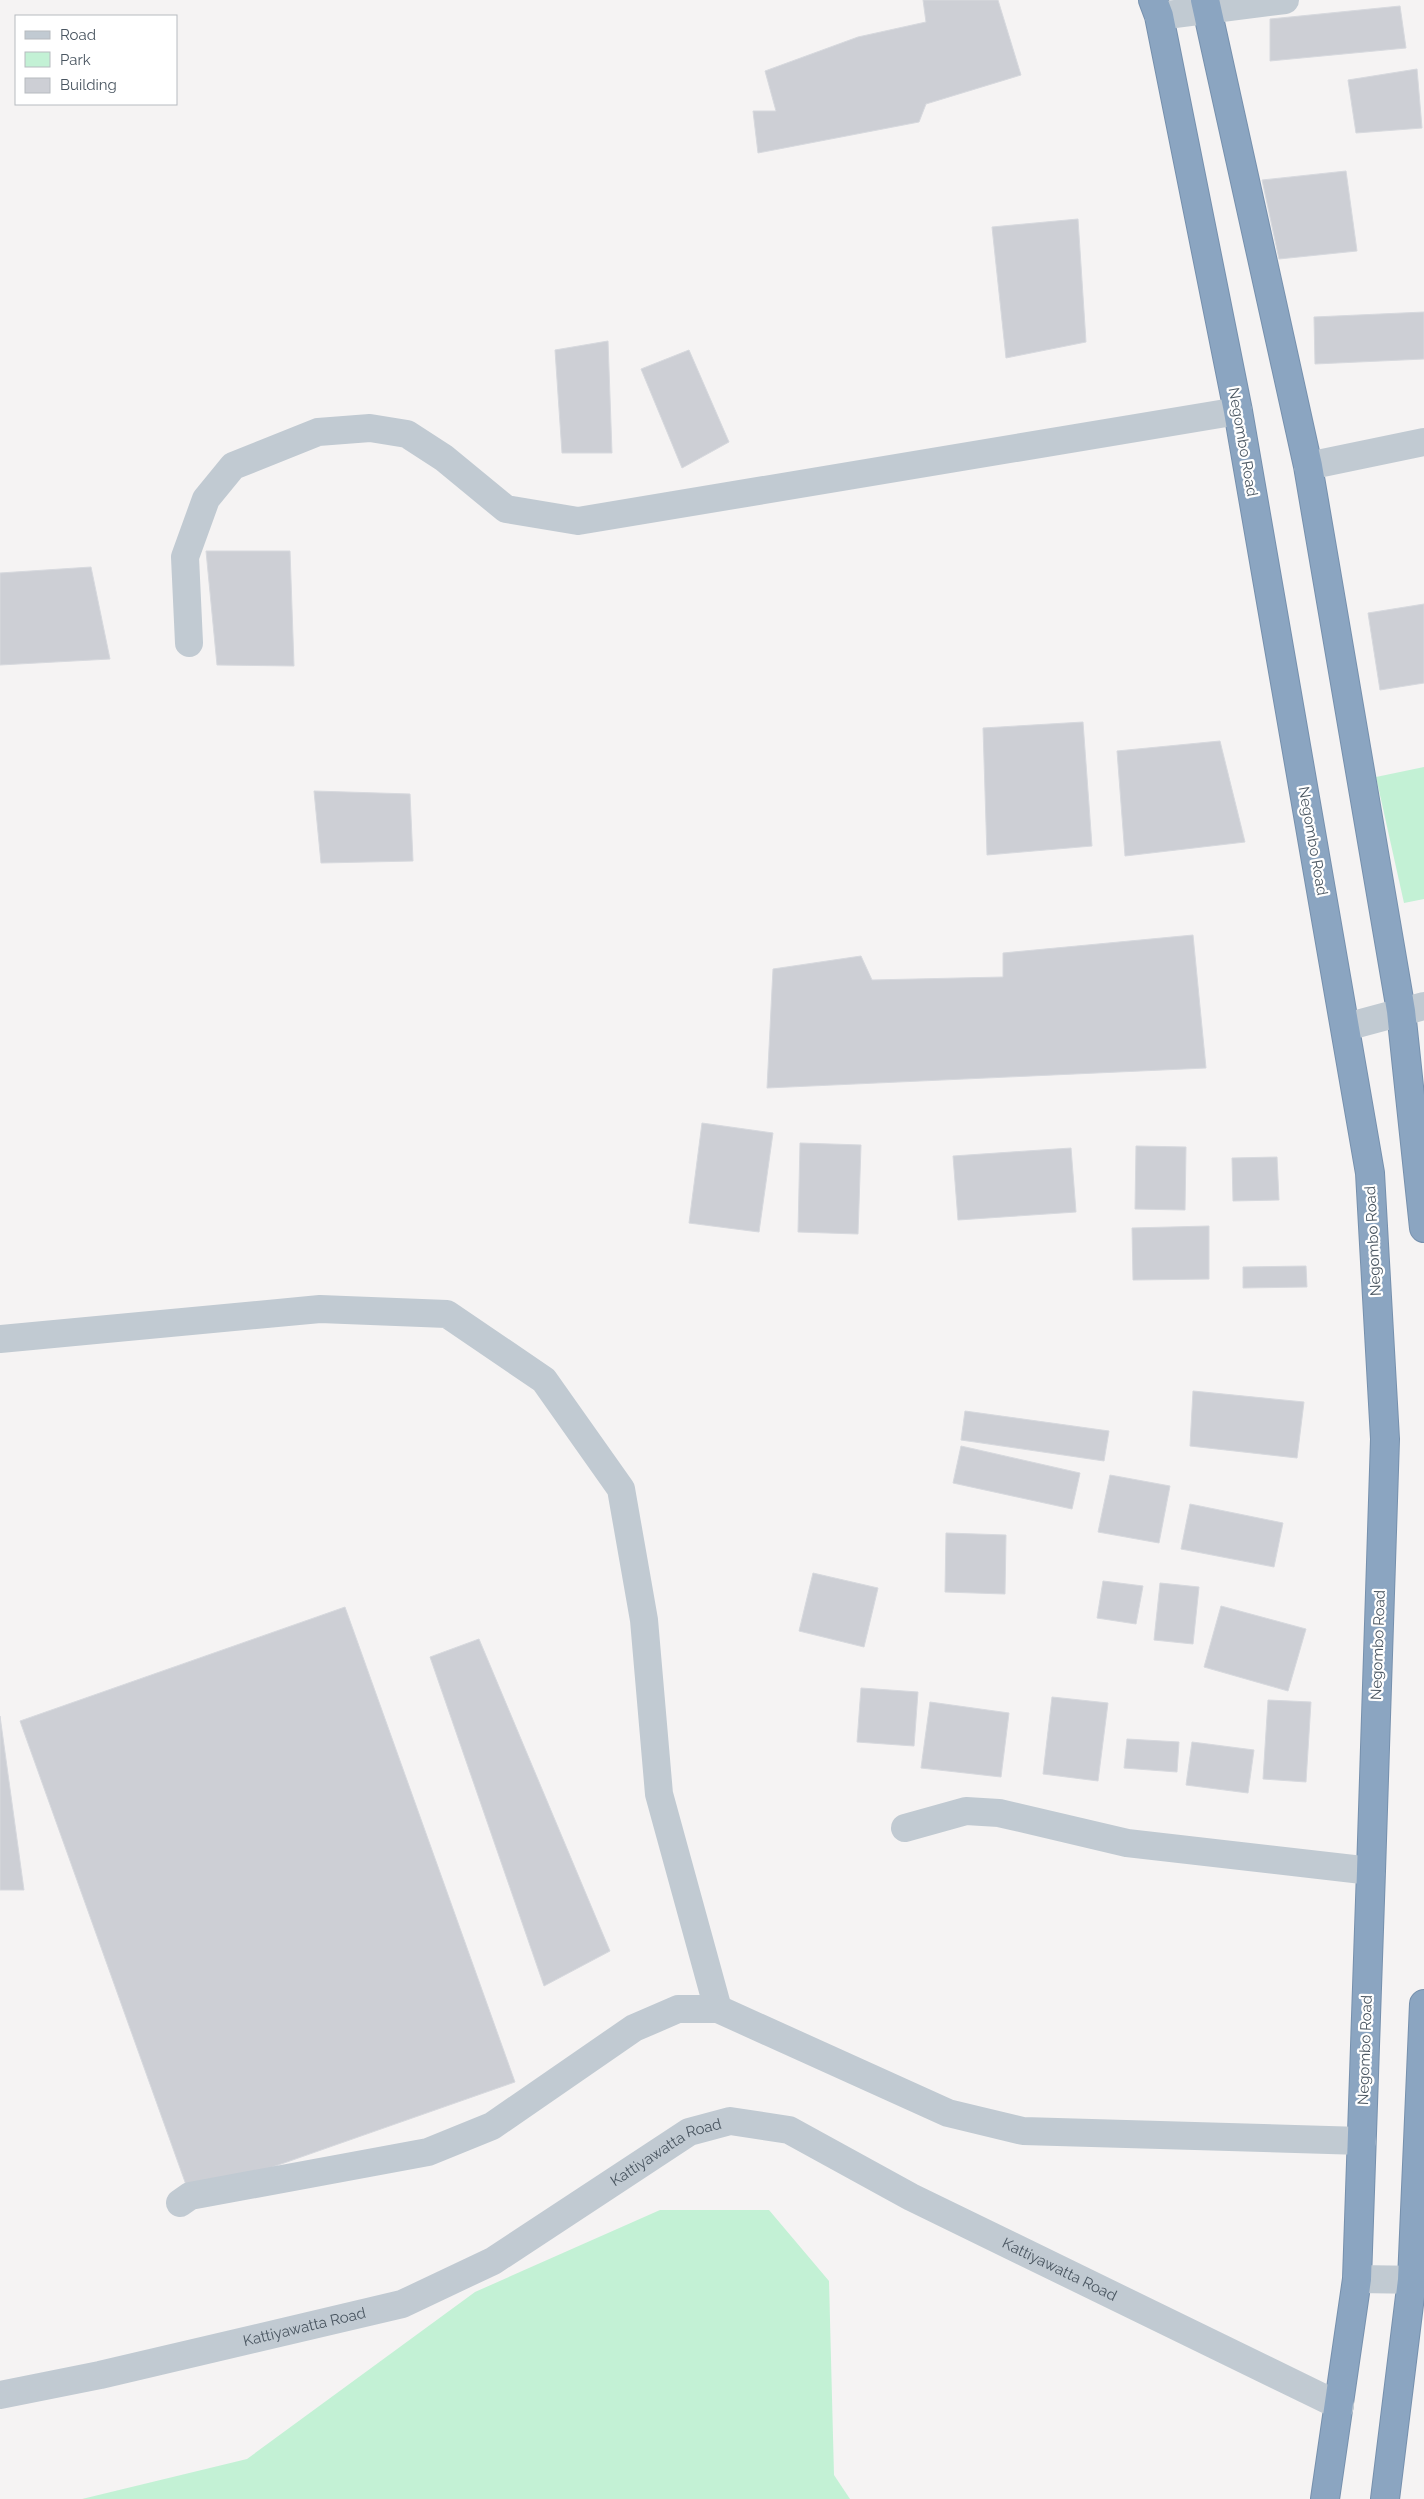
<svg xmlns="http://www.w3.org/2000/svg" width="1424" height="2499" font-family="Raleway,sans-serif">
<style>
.green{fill:#c3f1d5}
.building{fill:#cdcfd5;stroke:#d7d9de}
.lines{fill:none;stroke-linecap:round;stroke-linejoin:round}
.highway-casing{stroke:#7690ad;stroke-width:30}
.minor{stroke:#c1cad2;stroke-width:28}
.highway{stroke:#8ba5c1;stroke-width:28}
.labels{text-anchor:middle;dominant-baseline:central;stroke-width:4.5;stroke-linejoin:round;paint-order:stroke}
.street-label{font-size:15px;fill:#4a5661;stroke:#fff}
</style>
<rect width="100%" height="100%" fill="#f5f3f3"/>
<path class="green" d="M1424 767V899L1404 903 1376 777Z
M660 2210H769L829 2281 834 2475 850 2499H82L247 2459 475 2292Z"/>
<path class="building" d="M923 0H998L1021 75 926 104 919 122 758 153 753 111H776L765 71 858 37 926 22Z
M1400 6 1406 48 1270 61V19Z
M1417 69 1422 128 1356 133 1348 80Z
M1346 171 1357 251 1279 259 1262 180Z
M1078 219 1086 342 1006 358 992 227Z
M1424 312V359L1315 364 1314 317Z
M608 341 612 453H562L555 350Z
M689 350 729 442 682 468 641 369Z
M206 551H290L294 666 217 665Z
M91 567 110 659 0 665V573Z
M1424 604V683L1380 690 1368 613Z
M1083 722 1092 846 987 855 983 728Z
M1220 741 1245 842 1125 856 1117 751Z
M314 791 410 794 413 861 321 863Z
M1193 935 1206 1068 767 1088 773 969 861 956 872 980 1003 977V953Z
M702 1123 773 1133 759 1232 689 1223Z
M800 1143 861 1145 858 1234 798 1232Z
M1136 1146 1186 1147 1185 1210 1135 1209Z
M1071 1148 1076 1212 958 1220 953 1156Z
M1277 1157 1279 1200 1233 1201 1232 1158Z
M1209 1226V1279L1133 1280 1132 1228Z
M1306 1266 1307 1287 1243 1288V1267Z
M1193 1391 1304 1402 1297 1458 1190 1446Z
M965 1411 1109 1431 1104 1461 961 1440Z
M961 1446 1080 1473 1072 1509 953 1483Z
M1110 1475 1170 1486 1159 1543 1098 1532Z
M1190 1504 1283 1523 1274 1567 1181 1549Z
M946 1533 1006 1535 1005 1594 945 1592Z
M813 1573 878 1588 864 1647 799 1631Z
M1103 1581 1143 1586 1136 1624 1097 1618Z
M1160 1583 1199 1587 1193 1644 1154 1640Z
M1221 1606 1306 1629 1288 1691 1204 1667Z
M345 1607 515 2082 190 2196 20 1721Z
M479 1639 610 1951 544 1986 430 1657Z
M861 1688 918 1692 914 1746 857 1742Z
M1052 1697 1108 1703 1098 1781 1043 1774Z
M1268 1700 1311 1702 1306 1782 1263 1779Z
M930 1702 1009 1713 1001 1777 921 1768Z
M0 1716 24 1890H0Z
M1127 1739 1179 1742 1177 1772 1124 1768Z
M1192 1742 1254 1750 1248 1793 1186 1785Z"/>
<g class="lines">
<g class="highway-casing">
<path id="highway" d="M1153 0 1159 16 1238 411 1370 1173 1385 1439 1371 1871 1357 2279 1325 2499
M1205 0 1308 466 1401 1011 1424 1228
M1385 2499 1412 2280 1424 2004"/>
</g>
<g class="minor">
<path d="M1159 16 1285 0"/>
<path d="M1308 466 1424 442"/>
<path d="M189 643 185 557 206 499 233 466 318 432 370 428 407 434 444 458 506 509 578 521 1238 411"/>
<path d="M1346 1027 1424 1006"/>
<path d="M0 1339 320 1309 447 1314 544 1380 621 1489 644 1620 659 1794 718 2009"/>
<path d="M905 1828 966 1811 999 1813 1127 1843 1371 1871"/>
<path d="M180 2203 190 2196 428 2152 492 2126 634 2028 678 2009H718L948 2113 1023 2131 1362 2141"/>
<path d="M1357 2279 1424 2280"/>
<path id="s1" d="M0 2395 100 2375 402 2304 493 2261 689 2132 730 2121 789 2130 911 2197 1340 2406"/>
</g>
<use href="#highway" class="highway"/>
</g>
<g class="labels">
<g class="street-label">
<text transform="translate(1243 442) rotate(80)">Negombo Road</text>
<text transform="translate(1313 841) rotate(80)">Negombo Road</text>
<text transform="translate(1373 1241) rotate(-93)">Negombo Road</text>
<text transform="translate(1378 1645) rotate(-88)">Negombo Road</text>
<text transform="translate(1365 2050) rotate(-88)">Negombo Road</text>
<text stroke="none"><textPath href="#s1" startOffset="718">Kattiyawatta Road</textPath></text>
<text stroke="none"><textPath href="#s1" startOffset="1154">Kattiyawatta Road</textPath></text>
<text stroke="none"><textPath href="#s1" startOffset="312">Kattiyawatta Road</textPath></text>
</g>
</g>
<rect x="15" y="15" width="162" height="90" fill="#ffffff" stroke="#b7bbc0"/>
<rect x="25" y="31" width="25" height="8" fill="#c1cad2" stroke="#b7bbc0"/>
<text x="60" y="40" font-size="15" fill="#4a5661">Road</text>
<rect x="25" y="52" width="25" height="15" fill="#c3f1d5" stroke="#b7bbc0"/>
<text x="60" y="65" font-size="15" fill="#4a5661">Park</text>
<rect x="25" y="78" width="25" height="15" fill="#cdcfd5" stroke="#b7bbc0"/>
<text x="60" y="90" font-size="15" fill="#4a5661">Building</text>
</svg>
